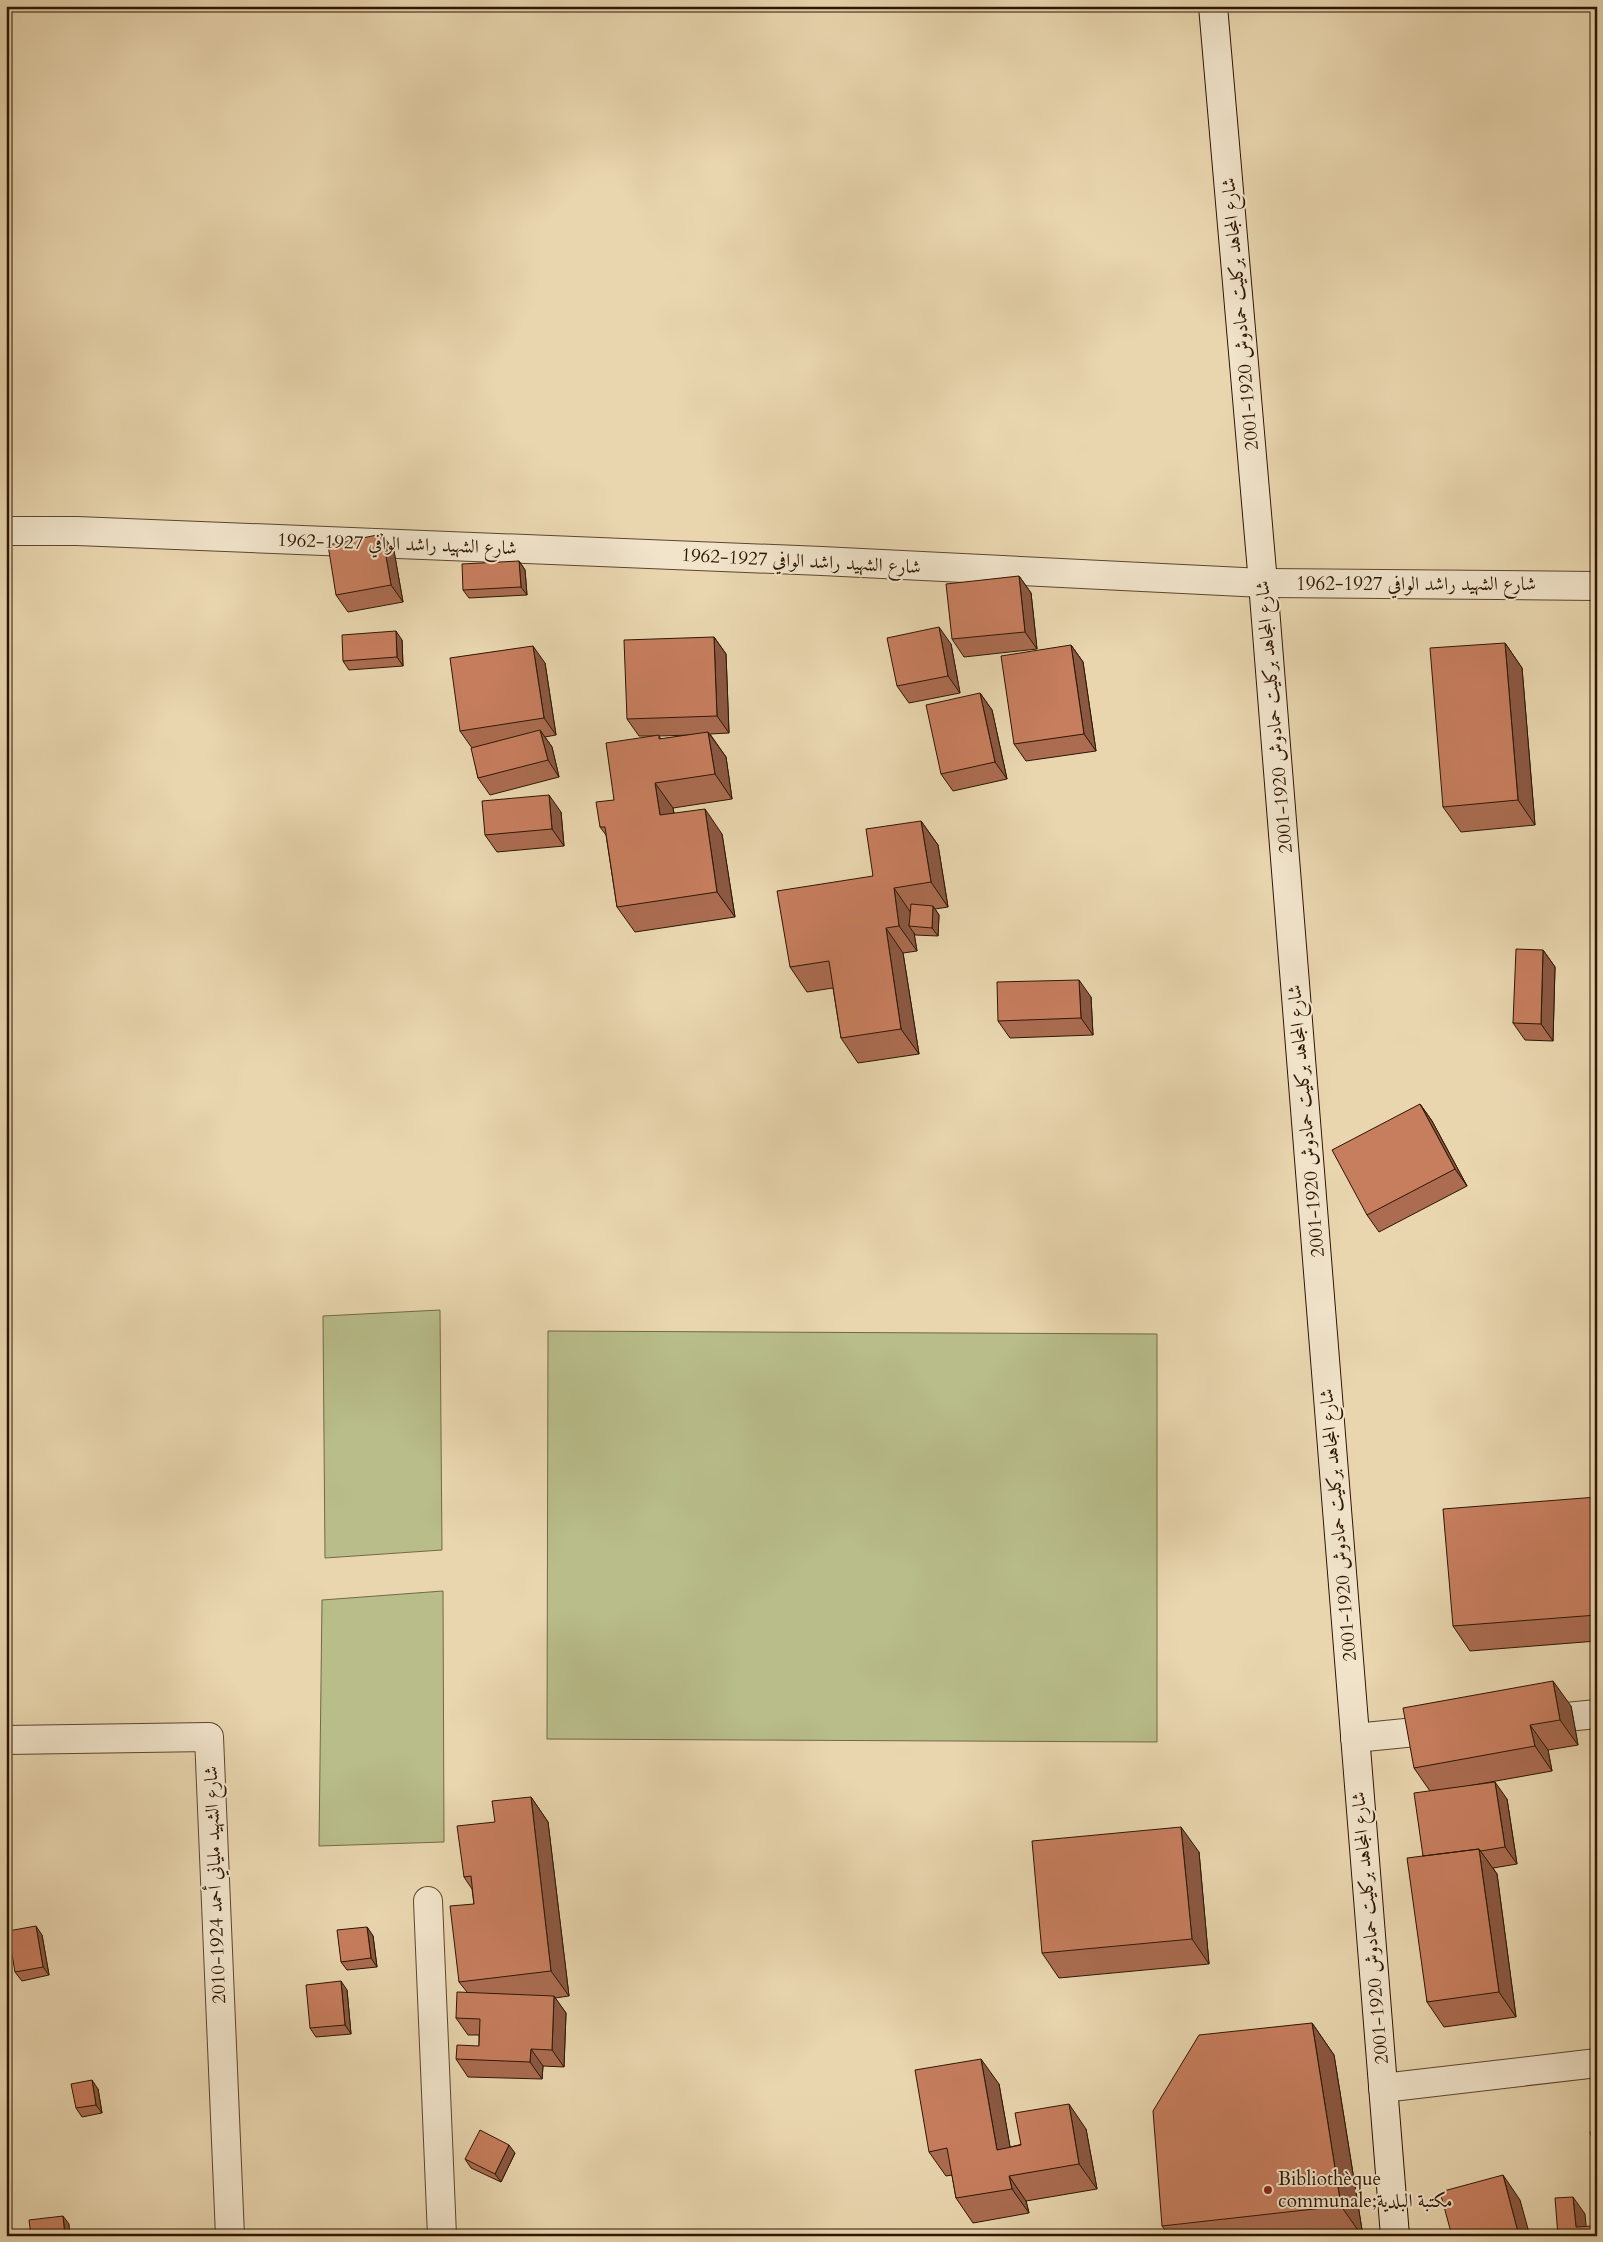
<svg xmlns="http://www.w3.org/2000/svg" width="1603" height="2242" font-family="Cardo,Amiri,serif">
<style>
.green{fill:#b8bd8a;stroke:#726a46}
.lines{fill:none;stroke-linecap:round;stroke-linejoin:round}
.street-casing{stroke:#5c462d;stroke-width:30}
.secondary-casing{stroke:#2d1602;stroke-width:30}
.street{stroke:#f1e4cb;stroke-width:28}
.secondary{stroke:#f1e4cb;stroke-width:28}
.wall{fill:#ab6c51;stroke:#2d1602;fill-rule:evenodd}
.shaded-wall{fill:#8b5842;stroke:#2d1602}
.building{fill:#c77e5e;stroke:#2d1602}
.poi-dot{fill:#8f2418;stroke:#f1e4cb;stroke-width:2}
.labels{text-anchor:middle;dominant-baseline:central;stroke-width:4;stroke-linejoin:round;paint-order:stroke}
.street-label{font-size:19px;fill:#2d1602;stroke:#f1e4cb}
.poi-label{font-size:19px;fill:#2d1602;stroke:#f1e4cb;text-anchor:start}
</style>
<rect width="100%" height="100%" fill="#e9d6af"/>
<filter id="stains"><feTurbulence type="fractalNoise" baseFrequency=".004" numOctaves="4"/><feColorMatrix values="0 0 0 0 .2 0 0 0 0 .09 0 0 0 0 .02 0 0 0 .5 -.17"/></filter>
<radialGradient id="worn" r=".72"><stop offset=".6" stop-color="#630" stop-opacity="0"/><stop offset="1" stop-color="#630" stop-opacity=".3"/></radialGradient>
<path class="green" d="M440 1310 442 1550 325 1558 323 1316Z
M548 1331 1157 1334V1742L547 1739Z
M443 1591 444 1842 319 1846 322 1600Z"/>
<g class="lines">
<g class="street-casing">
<path id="street" d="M6 531H77L822 561 1263 583 1597 586
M1536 1720 1597 1714
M1355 1738 1446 1729
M6 1740 209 1737 230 2236
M428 1901 442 2236
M1383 2088 1597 2063"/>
</g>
<g class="secondary-casing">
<path id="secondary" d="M1213 6 1263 583 1395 2236"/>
</g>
<use href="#street" class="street"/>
<use href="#secondary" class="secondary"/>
</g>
<path class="wall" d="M394 551 403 602 348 612 336 595Z
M519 561 525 570 527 595 469 598 463 590Z
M1019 576 1031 593 1037 649 964 657 952 639Z
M714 637 726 654 729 733 710 734 726 757 732 799 673 808 674 813 722 834 735 917 635 932 617 907 606 835 600 827 614 800 656 736H639L627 719ZM691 735 661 739 659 736Z
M402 640 403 666 349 670 343 661Z
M1505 643 1522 668 1535 825 1461 832 1443 807Z
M951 644 960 693 909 703 897 686Z
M1071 645 1083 662 1096 751 1026 761 1014 744Z
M545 663 556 735 545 737 552 747 559 777 490 795 478 778 472 748 460 731Z
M980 693 992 710 1007 779 953 791 941 774Z
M561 812 564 846 497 852 485 835Z
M921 821 938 845 948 907 935 909 939 915 938 936 915 935 914 933 917 951 903 953 919 1054 858 1063 841 1038 833 988 807 992 790 967 873 876Z
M1543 950 1555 967 1553 1041 1525 1040 1513 1023Z
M1091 997 1093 1035 1010 1038 998 1021Z
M1420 1104 1432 1121 1467 1186 1379 1232 1367 1215Z
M1597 1497V1641L1470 1651 1453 1626Z
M1571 1706 1578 1745 1548 1750 1552 1771 1468 1786 1507 1799 1517 1864 1493 1868 1497 1874 1516 2017 1444 2027 1427 2002 1423 1856 1430 1791 1414 1768Z
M531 1797 548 1822 569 1996 555 1998 566 2013 564 2067 543 2066 542 2079 468 2077 456 2059 479 2046V2035H468L456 2018 467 1992 459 1982 474 1904 472 1889 464 1877 495 1822Z
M1199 1852 1209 1964 1059 1978 1042 1953Z
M367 1927 373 1936 377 1967 347 1970 341 1962Z
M42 1935 49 1975 22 1981 15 1972Z
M347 1990 351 2034 316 2037 310 2028Z
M1312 2023 1334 2055 1363 2236H1169L1162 2226Z
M999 2084 1010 2147 1086 2129 1097 2189 1026 2201 1029 2213 973 2223 956 2198 952 2175 946 2176 929 2152Z
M98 2089 102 2113 82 2117 76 2108Z
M515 2153 501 2182 471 2168 465 2159Z"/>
<path class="shaded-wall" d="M382 534 394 551 403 602 391 585Z
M519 561 525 570 527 595 521 587Z
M1019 576 1031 593 1037 649 1025 632Z
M939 627 951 644 960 693 948 676Z
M396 631 402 640 403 666 397 657Z
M714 637 726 654 729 733 717 716Z
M1505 643 1522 668 1535 825 1518 800Z
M1071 645 1083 662 1096 751 1084 734Z
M533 646 545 663 556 735 544 718Z
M980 693 992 710 1007 779 995 762Z
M540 730 552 747 559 777 548 760Z
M708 732 726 757 732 799 715 774Z
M655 783 673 808 678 840 660 815Z
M549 795 561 812 564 846 552 829Z
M705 809 722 834 735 917 717 892Z
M921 821 938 845 948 907 931 882Z
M894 888 911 913 909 926 914 933 917 951 899 926Z
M933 906 939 915 938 936 932 928Z
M886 928 903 953 919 1054 901 1029Z
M1543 950 1555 967 1553 1041 1541 1024Z
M1079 980 1091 997 1093 1035 1081 1018Z
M1420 1104 1432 1121 1467 1186 1455 1169Z
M1553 1681 1571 1706 1578 1745 1560 1720Z
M1530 1725 1548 1750 1552 1771 1535 1746Z
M1495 1782 1507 1799 1517 1864 1505 1847Z
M531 1797 548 1822 569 1996 551 1971Z
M1181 1827 1199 1852 1209 1964 1192 1939Z
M1479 1849 1497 1874 1516 2017 1499 1992Z
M36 1926 42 1935 49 1975 43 1967Z
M367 1927 373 1936 377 1967 371 1958Z
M341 1981 347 1990 351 2034 345 2025Z
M554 1996 566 2013 564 2067 552 2050Z
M1312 2023 1334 2055 1363 2236H1362L1341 2206Z
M531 2049 543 2066 542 2079 530 2062Z
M981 2059 999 2084 1015 2175 997 2150Z
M92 2080 98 2089 102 2113 96 2105Z
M1069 2104 1086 2129 1097 2189 1079 2164Z
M509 2145 515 2153 501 2182 495 2174Z
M1503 2175 1520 2200 1530 2236H1519Z
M1009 2176 1026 2201 1029 2213 1012 2189Z
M1573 2197 1585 2214 1587 2236 1576 2227Z
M63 2216 69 2224 70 2236H65Z
M1592 2226 1597 2233V2236H1593Z"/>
<path class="building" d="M382 534 391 585 336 595 328 545Z
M519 561 521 587 463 590 462 564Z
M1019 576 1025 632 952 639 946 584Z
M939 627 948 676 897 686 887 638Z
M396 631 397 657 343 661 342 635Z
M714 637 717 716 627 719 624 640Z
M1505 643 1518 800 1443 807 1430 648Z
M1071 645 1084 734 1014 744 1001 656Z
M533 646 544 718 460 731 450 658Z
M980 693 995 762 941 774 926 705Z
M540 730 548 760 478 778 471 748Z
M708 732 715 774 655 783 660 815 705 809 717 892 617 907 605 827H600L596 802 614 800 606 743 659 735V739Z
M549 795 552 829 485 835 482 801Z
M921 821 931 882 894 888 899 926 886 928 901 1029 841 1038 829 961 790 967 777 891 873 876 866 829Z
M911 904 933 906 932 928 909 926Z
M1516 949 1543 950 1541 1024 1513 1023Z
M1079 980 1081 1018 998 1021 997 982Z
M1420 1104 1455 1169 1367 1215 1332 1150Z
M1597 1497V1615L1453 1626 1443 1509Z
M1553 1681 1560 1720 1530 1725 1535 1746 1414 1768 1403 1708Z
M1495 1782 1505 1847 1481 1851 1479 1849 1423 1856 1414 1793Z
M531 1797 551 1971 459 1982 450 1906 474 1904 471 1876 464 1877 457 1826 495 1822 492 1801Z
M1181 1827 1192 1939 1042 1953 1032 1841Z
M1479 1849 1499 1992 1427 2002 1407 1858Z
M36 1926 43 1967 15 1972 8 1931Z
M367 1927 371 1958 341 1962 337 1930Z
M341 1981 345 2025 310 2028 306 1985Z
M457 1992 554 1996 552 2050 531 2049 530 2062 456 2059 457 2045 479 2046 480 2019 456 2018Z
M1312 2023 1341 2206 1162 2226 1153 2111 1199 2035Z
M981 2059 997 2150 1021 2145 1015 2113 1069 2104 1079 2164 1009 2176 1012 2189 956 2198 947 2148 929 2152 915 2070Z
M92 2080 96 2105 76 2108 71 2084Z
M480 2130 509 2145 495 2174 465 2159Z
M1597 2130V2156L1590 2132Z
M1503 2175 1519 2236H1452L1440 2192Z
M1573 2197 1576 2227 1592 2226 1593 2236H1558L1555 2198Z
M63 2216 65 2236H31L29 2220Z"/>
<circle class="poi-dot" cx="1268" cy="2190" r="5"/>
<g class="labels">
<g class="street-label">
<text transform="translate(1240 314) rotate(-95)">شارع المجاهد بركليت حمادوش 1920-2001</text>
<text transform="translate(397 544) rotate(2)">شارع الشهيد راشد الوافي 1927-1962</text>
<text transform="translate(801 561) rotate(3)">شارع الشهيد راشد الوافي 1927-1962</text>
<text x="1416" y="584">شارع الشهيد راشد الوافي 1927-1962</text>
<text transform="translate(1274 717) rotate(-95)">شارع المجاهد بركليت حمادوش 1920-2001</text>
<text transform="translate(1306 1121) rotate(-95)">شارع المجاهد بركليت حمادوش 1920-2001</text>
<text transform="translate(1338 1525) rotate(-95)">شارع المجاهد بركليت حمادوش 1920-2001</text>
<text transform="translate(215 1885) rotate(-92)">شارع الشهيد ملياني أحمد 1924-2010</text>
<text transform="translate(1370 1928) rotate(-95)">شارع المجاهد بركليت حمادوش 1920-2001</text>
</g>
<g class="poi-label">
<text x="1278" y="2179">Bibliothèque<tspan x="1278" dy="22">communale;مكتبة البلدية</tspan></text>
</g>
</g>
<rect width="1603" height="2242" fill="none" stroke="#e9d6af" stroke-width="25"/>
<rect x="8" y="8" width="1588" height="2227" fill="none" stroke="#2d1602" stroke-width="2.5"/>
<rect x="12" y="12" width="1578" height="2217" fill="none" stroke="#2d1602"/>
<rect width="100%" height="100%" filter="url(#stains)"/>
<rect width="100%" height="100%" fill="url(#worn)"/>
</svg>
